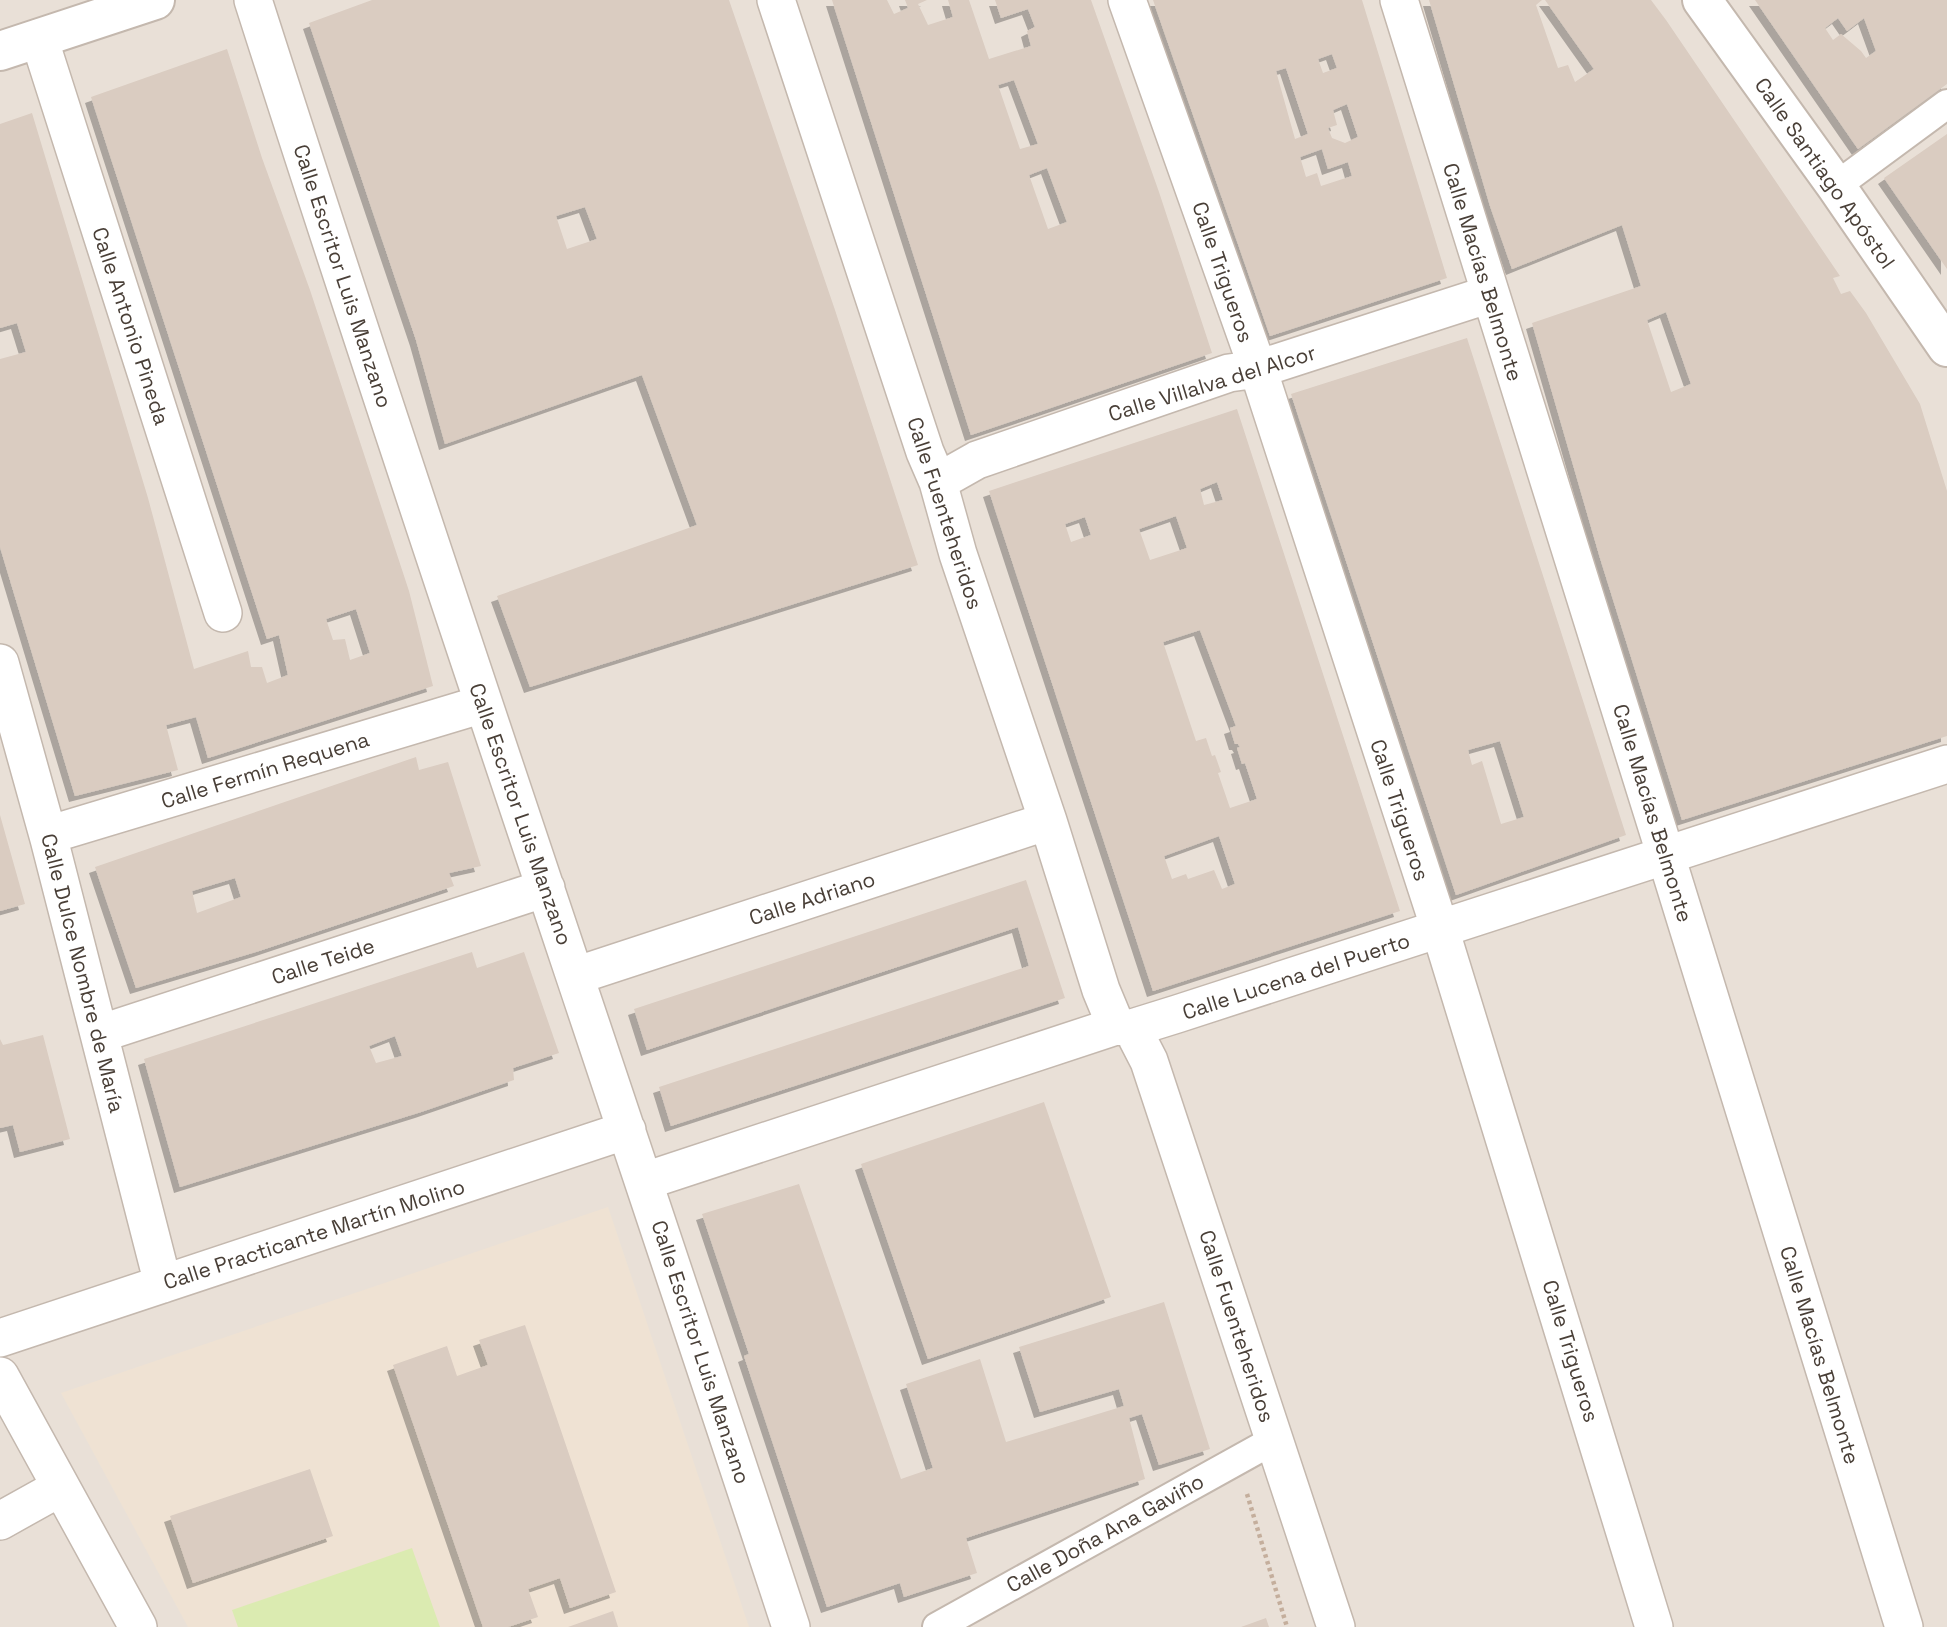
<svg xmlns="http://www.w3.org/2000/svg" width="1947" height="1627" font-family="'Space Grotesk',sans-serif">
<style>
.residential{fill:#e9e0d7}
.education{fill:#efe2d3}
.green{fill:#dbebb1}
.building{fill:#daccc1;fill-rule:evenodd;filter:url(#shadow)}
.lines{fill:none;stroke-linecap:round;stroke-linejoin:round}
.pedestrian-casing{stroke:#c4b8ae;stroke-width:32}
.minor-casing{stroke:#c4b8ae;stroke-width:40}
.tertiary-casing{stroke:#c4b8ae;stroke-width:42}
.path{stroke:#c4ae9c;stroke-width:4.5;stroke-dasharray:3.5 3.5;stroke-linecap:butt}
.pedestrian{stroke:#fff;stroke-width:28}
.minor{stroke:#fff;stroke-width:37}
.tertiary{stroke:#fff;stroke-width:38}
.labels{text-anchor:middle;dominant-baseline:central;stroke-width:6;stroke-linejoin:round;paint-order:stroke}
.street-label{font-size:21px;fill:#493f37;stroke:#fff}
</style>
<defs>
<filter id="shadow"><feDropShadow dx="-6" dy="6" stdDeviation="0" flood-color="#0004"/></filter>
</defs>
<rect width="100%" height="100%" fill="#f5efe9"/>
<path class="residential" d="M0 0H1947V1627H0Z"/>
<path class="education" d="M608 1207 749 1627H188L61 1393Z"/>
<path class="green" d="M412 1548 440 1627H238L232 1610Z"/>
<path class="building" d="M372 0H729L835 310 918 565 530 687 497 596 697 525 642 375 445 444 416 340 309 23ZM585 207 597 239 567 249 556 216Z
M832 0H887L894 14 908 8 905 0H927L918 4 928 25 953 17 948 0H969L989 59 1031 46 1027 31 1035 27 1028 9 1001 18 995 0H1091L1159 192 1212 353 971 435ZM1014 80 1038 144 1020 149 998 85ZM1047 168 1067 222 1048 229 1029 175Z
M1153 0H1362L1447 278 1270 336ZM1332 54 1337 68 1323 73 1318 59ZM1286 68 1308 134 1295 139 1276 71ZM1347 104 1358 137 1345 143 1332 138 1328 128 1337 125 1333 110ZM1322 149 1328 169 1348 162 1352 176 1321 186 1317 173 1306 177 1300 157Z
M1429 0H1542L1536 5 1558 68 1568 65 1575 82 1594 69 1545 0H1651L1666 20 1840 276 1833 278 1841 294 1850 291 1866 313 1920 404 1947 491V736L1682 820 1600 558 1532 323 1641 286 1622 225 1512 269 1490 206ZM1666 312 1691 384 1671 392 1647 320Z
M1755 0H1947V84L1858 149ZM1838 18 1847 31 1864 18 1876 51 1866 58 1861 51 1841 34 1833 40 1825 28Z
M227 49 262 158 310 290 409 591 433 686 208 758 196 717 166 725 178 770 75 796 0 547V359L26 352 17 323 0 328V124L32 113 148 498 194 669 248 651 251 667H262L267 683 288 675 279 635 267 639 91 97ZM356 609 370 653 350 660 345 639 333 640 326 619Z
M1947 134V269L1884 178Z
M1467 338 1626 835 1456 895 1291 394ZM1500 741 1524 817 1501 824 1482 761 1472 765 1468 750Z
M1237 409 1400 911 1153 991 989 491ZM1217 482 1223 500 1204 505 1200 489ZM1176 516 1187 548 1150 560 1139 529ZM1085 517 1091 535 1071 542 1065 524ZM1200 630 1236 726 1230 728 1235 744H1238L1240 747 1237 748 1242 764 1245 763 1257 799 1230 808 1218 773 1221 772 1215 755 1212 756 1206 738 1196 741 1163 642ZM1219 836 1235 884 1222 889 1214 870 1188 879 1186 874 1172 879 1164 856Z
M416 757 419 770 448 762 481 866 449 873 454 886 259 951 136 988 95 867ZM235 878 241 897 197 913 192 891Z
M0 815 25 904 0 911Z
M1026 880 1065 998 671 1126 659 1087 1029 966 1018 927 647 1050 634 1009Z
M472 952 477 968 524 952 559 1053 513 1068 514 1080 421 1112 180 1187 144 1059ZM395 1036 402 1056 376 1063 369 1046Z
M43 1035 70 1139 20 1152 13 1125 0 1128V1039L3 1045Z
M1044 1102 1111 1297 928 1359 861 1164Z
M799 1184 901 1479 933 1468 906 1384 980 1359 1006 1442 1124 1406 1119 1389 1040 1412 1019 1347 1164 1302 1210 1449 1159 1465 1142 1414 1129 1418 1145 1479 966 1538 977 1573 904 1597 900 1583 827 1607 744 1356 749 1354 702 1214Z
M525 1325 616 1592 570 1608 560 1578 528 1589 538 1617 508 1627H483L393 1365 447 1346 457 1376 488 1365 479 1340Z
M310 1469 333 1536 193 1583 170 1516Z
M613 1611 618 1627H568Z
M1266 1618 1269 1627H1241Z"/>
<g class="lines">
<g class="pedestrian-casing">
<path id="pedestrian" d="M1836 186 1947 104
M937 1627 1274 1440"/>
</g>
<g class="minor-casing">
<path id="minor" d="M253 0C427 544 613 1084 791 1627
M776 0 925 452 938 482 958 554 1048 821 1101 990 1116 1026
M1127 0 1258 369 1440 929 1654 1627
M1399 0 1666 856 1904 1627
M39 38 223 613
M938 482 977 460 1229 373 1258 369 1490 294
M0 663 49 839 163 1284
M48 835 483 704
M575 976 1048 821
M1132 1028 1149 1061 1336 1627
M99 1034 546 888
M645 1181 1116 1026 1132 1028 1177 1014 1947 764
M0 1338 627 1130
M0 1376 138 1627
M0 1521 61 1487"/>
</g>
<g class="tertiary-casing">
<path id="tertiary" d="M1702 0 1836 186 1947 347
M0 51 155 0"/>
</g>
<path class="path" d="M1247 1494 1287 1627"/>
<use href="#pedestrian" class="pedestrian"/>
<use href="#minor" class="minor"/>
<use href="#tertiary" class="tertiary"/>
</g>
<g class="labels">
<g class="street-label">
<text transform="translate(1825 173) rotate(55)">Calle Santiago Apóstol</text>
<text transform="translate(1223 272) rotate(71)">Calle Trigueros</text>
<text transform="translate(1483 272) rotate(73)">Calle Macías Belmonte</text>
<text transform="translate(343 276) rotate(72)">Calle Escritor Luis Manzano</text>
<text transform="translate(131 326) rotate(72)">Calle Antonio Pineda</text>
<text transform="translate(1212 383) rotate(-17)">Calle Villalva del Alcor</text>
<text transform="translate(945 513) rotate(72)">Calle Fuenteheridos</text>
<text transform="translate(265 770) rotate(-17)">Calle Fermín Requena</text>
<text transform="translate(1400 810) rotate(72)">Calle Trigueros</text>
<text transform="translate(1653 813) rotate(73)">Calle Macías Belmonte</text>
<text transform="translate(521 814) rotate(71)">Calle Escritor Luis Manzano</text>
<text transform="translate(812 898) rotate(-18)">Calle Adriano</text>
<text transform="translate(323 961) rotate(-18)">Calle Teide</text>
<text transform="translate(83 973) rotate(76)">Calle Dulce Nombre de María</text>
<text transform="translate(1296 976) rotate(-18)">Calle Lucena del Puerto</text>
<text transform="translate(314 1234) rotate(-18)">Calle Practicante Martín Molino</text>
<text transform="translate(1237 1326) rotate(72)">Calle Fuenteheridos</text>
<text transform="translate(1571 1351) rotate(73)">Calle Trigueros</text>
<text transform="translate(701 1352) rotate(72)">Calle Escritor Luis Manzano</text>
<text transform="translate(1820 1355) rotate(73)">Calle Macías Belmonte</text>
<text transform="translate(1105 1533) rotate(-29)">Calle Doña Ana Gaviño</text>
</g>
</g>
</svg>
